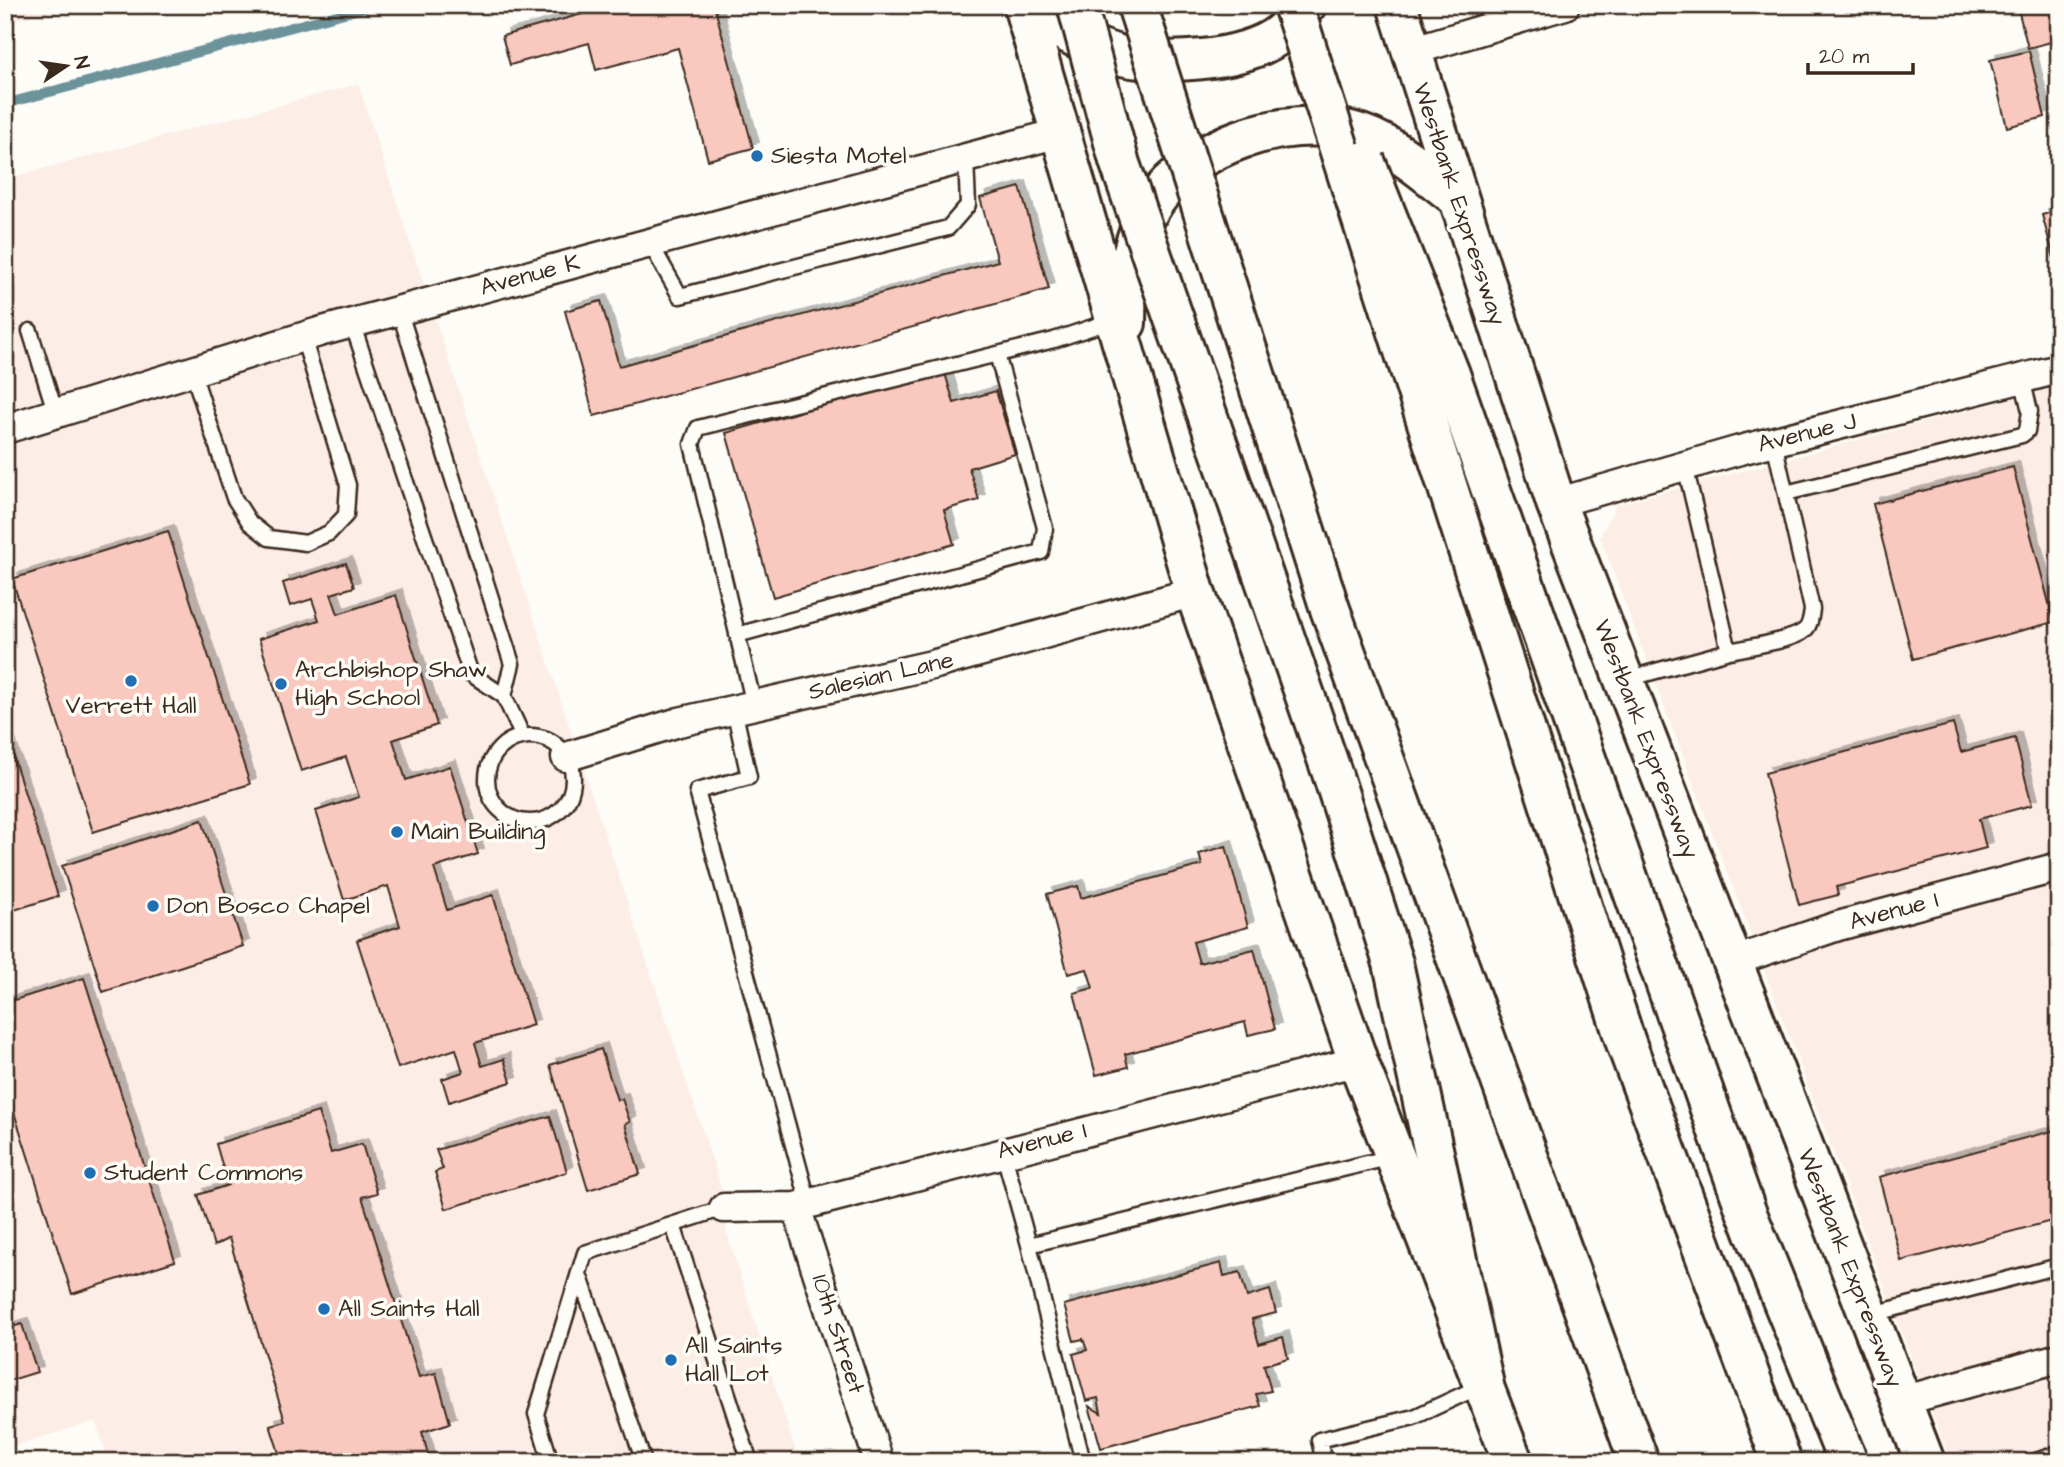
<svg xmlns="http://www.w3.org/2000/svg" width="2064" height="1467" font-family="'Architects Daughter',sans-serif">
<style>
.built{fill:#fcede6}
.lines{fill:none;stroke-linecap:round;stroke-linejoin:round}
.stream{stroke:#6c929a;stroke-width:10}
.building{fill:#f9c9c0;stroke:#3b2a1e;stroke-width:2;filter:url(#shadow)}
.service-casing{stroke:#3b2a1e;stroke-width:19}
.minor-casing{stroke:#3b2a1e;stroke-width:33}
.secondary-casing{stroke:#3b2a1e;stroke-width:44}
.motorway-casing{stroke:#3b2a1e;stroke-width:44}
.service{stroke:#fdfcf7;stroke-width:14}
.minor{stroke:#fdfcf7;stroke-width:28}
.secondary{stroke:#fdfcf7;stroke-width:38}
.motorway{stroke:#fdfcf7;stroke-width:38}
.motorway-bridge-casing{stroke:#3b2a1e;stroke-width:44;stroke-linecap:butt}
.motorway-bridge{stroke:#fdfcf7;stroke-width:38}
.poi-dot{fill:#1f6fb2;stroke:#fdfcf7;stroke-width:2.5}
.labels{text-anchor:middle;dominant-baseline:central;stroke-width:7;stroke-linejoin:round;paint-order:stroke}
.poi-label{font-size:24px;fill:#3b2a1e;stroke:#fdfcf7;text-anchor:start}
.street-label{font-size:24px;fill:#3b2a1e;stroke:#fdfcf7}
</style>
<defs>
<filter id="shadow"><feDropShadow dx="6" dy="-6" stdDeviation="0" flood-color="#0004"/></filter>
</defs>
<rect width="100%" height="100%" fill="#fdfcf7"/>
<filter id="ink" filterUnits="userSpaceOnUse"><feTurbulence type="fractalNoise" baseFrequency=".0143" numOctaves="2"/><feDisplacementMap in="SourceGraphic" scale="14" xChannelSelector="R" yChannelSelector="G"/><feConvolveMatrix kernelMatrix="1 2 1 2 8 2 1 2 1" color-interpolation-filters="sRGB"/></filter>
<g filter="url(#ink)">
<path class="built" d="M5 5H73L5 23Z
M358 84 722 1190 727 1234 799 1462H110L95 1421 5 1448V179Z
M2059 386V1462H1951L1600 537 1616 505Z"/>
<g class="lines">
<path class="stream" d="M5 104 374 5"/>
</g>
<path class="building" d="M615 5H714L753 148 708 160 678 48 596 70 589 43 510 65 502 36Z
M2017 5H2059V40L2028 48Z
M2029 51 2045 117 2007 127 1990 60Z
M1020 187 1049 289 594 416 565 311 601 301 619 366 998 261 980 198Z
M2059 210V276L2042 215Z
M944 370 954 403 996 391 1015 454 969 468 979 500 944 510 954 544 773 597 726 433Z
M2013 467 2054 622 1913 659 1873 504Z
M168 531 250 784 93 832 12 579Z
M346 563 354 587 331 594 338 614 396 595 437 725 393 740 406 780 450 766 478 854 434 868 447 910 493 895 533 1025 475 1043 482 1066 504 1059 511 1082 449 1102 442 1079 463 1072 456 1049 398 1068 357 940 400 926 388 886 344 900 316 811 359 797 346 757 301 771 259 639 319 620 312 599 290 606 283 583Z
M1953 724 1961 752 2015 738 2032 805 1979 819 1986 848 1836 887 1838 895 1799 905 1765 773Z
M5 732 58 896 5 913Z
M202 820 243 946 103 992 62 866Z
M1226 846 1248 927 1193 942 1199 963 1254 949 1275 1029 1248 1035 1245 1022 1125 1054 1128 1067 1096 1075 1074 993 1093 988 1087 969 1068 974 1047 894 1078 886 1081 898 1202 865 1199 854Z
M84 978 175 1261 72 1294 5 1084V1003Z
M601 1049 617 1100 622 1099 630 1122 625 1124 640 1174 588 1190 550 1065Z
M318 1112 331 1153 362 1144 377 1193 362 1197 419 1377 436 1373 450 1423 422 1432 430 1462H282L270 1425 285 1421 229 1238 214 1246 198 1195 228 1185 216 1144Z
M550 1116 567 1172 446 1209 435 1172 443 1169 436 1150Z
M2059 1129V1219L1901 1261 1879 1177Z
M1221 1263 1224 1276 1240 1272 1247 1297 1270 1290 1276 1313 1252 1319 1259 1344 1283 1337 1288 1358 1264 1365 1271 1391 1256 1394 1260 1406 1101 1448 1089 1406 1101 1413 1098 1398 1086 1401 1073 1354 1087 1350 1083 1339 1074 1341 1064 1305Z
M22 1324 37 1372 5 1382V1329Z"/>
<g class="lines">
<g class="service-casing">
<path id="service" d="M650 243 680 296 948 228 968 205 966 158
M352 323 471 674 504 696 512 664 399 310
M30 331 56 414
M193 373 234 498 250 523 269 538 306 543 329 533 346 515 348 485 303 337
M1786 493 2022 435 2027 431 2030 411 2022 379
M737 635 1041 552 1045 528 997 354
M1729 651C1747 647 1793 641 1805 630 1811 624 1811 616 1812 609L1774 442
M1627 679 1729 651 1685 466
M504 696 523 737
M754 705 692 444 698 428 1054 340 1114 320
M734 709 749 777 697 791 809 1204
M487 779a43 43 0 1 1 86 0a43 43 0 1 1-86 0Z
M1003 1151 1029 1245 1392 1157
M673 1225 750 1462
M1029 1245 1083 1462
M579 1274 644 1462
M1869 1315 2059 1266
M551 1462 536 1414 585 1253 724 1208
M1324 1462 1319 1440 1414 1417 1481 1386
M2033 1462 2059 1453"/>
</g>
<g class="minor-casing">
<path id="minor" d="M1411 51 1565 5
M5 429 319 332 1059 133
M1556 503 1740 450 2059 369
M566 757 679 722 932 665 1195 592
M1731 962 1838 926 2059 867
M796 1207 879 1462
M724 1208 796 1207 1358 1061
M1902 1401 2059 1358"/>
</g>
<g class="secondary-casing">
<path id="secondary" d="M1023 5 1195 592 1358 1061 1513 1462
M1397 5 1556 503 1925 1462
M1024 9C1054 25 1083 44 1115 54 1157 67 1246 62 1281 33 1290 25 1298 14 1306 5
M1126 323C1126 281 1130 237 1155 201 1194 144 1284 115 1350 131 1390 140 1426 174 1458 198"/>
</g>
<g class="motorway-casing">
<path id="motorway" d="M1393 963 1484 1385"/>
</g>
<use href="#service" class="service"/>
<use href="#minor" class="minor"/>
<use href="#secondary" class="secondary"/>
<use href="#motorway" class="motorway"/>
<g class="motorway-bridge-casing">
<path id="motorway-bridge" d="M1077 5 1119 161 1332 773 1393 963
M1137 5 1330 609 1639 1462
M1293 5 1626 1043 1782 1462
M1365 161 1450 374 1746 1211 1848 1462"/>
</g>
<use href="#motorway-bridge" class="motorway-bridge"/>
</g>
</g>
<g class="poi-dot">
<circle cx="757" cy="156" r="7"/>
<circle cx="131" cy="681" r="7"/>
<circle cx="281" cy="684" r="7"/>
<circle cx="397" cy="832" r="7"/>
<circle cx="153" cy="906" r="7"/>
<circle cx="90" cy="1173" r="7"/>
<circle cx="324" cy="1309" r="7"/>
<circle cx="671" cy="1360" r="7"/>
</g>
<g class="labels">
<g class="poi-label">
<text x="771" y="156">Siesta Motel</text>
<text x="295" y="670">Archbishop Shaw<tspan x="295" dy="28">High School</tspan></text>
<text x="131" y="706" text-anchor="middle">Verrett Hall</text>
<text x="411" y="832">Main Building</text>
<text x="167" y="906">Don Bosco Chapel</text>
<text x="104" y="1173">Student Commons</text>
<text x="338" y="1309">All Saints Hall</text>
<text x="685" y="1346">All Saints<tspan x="685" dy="28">Hall Lot</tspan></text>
</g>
<g class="street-label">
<text transform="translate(1459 204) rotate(72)">Westbank Expressway</text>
<text transform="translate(530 275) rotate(-15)">Avenue K</text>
<text transform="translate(1807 433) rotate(-14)">Avenue J</text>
<text transform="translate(881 676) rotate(-13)">Salesian Lane</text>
<text transform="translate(1646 739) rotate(69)">Westbank Expressway</text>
<text transform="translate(1894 911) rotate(-15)">Avenue I</text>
<text transform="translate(1042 1141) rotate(-14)">Avenue I</text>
<text transform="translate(1850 1268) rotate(69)">Westbank Expressway</text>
<text transform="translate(838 1334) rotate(72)">10th Street</text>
</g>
</g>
<rect width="2064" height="1467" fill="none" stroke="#fdfcf7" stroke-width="28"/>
<rect x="14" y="14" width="2036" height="1439" fill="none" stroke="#3b2a1e" stroke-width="2.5" filter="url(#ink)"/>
<g transform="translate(66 66) rotate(77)" stroke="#fdfcf7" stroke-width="5" paint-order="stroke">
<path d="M0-5L12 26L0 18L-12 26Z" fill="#3b2a1e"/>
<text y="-10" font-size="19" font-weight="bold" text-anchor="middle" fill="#3b2a1e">N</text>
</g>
<path d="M1808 63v10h105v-10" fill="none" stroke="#3b2a1e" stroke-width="3.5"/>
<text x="1819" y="63" font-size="21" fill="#3b2a1e" stroke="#fdfcf7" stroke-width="5" paint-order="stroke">20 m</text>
</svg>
